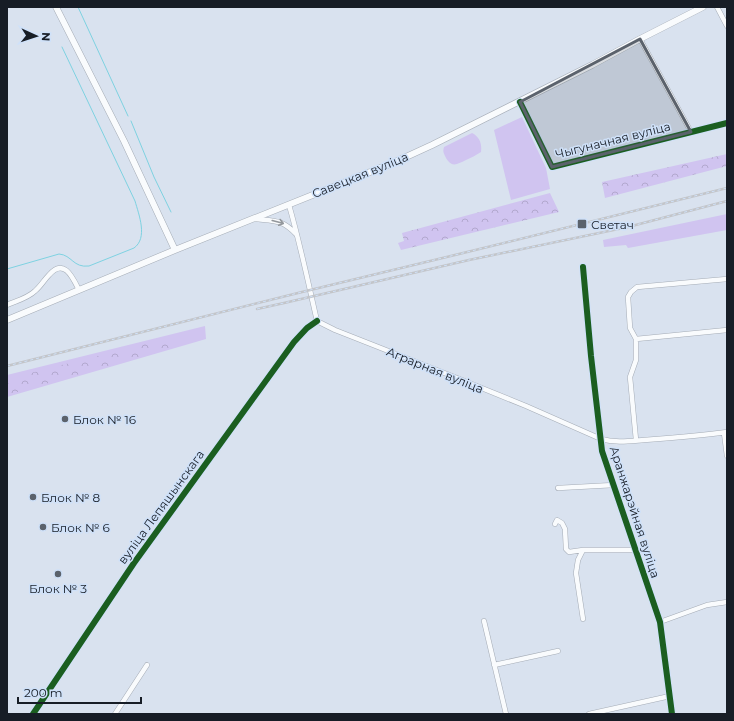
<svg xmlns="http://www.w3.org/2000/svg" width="734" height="721" font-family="Montserrat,sans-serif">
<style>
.green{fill:#d0c4f0}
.forest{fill:url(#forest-crowns)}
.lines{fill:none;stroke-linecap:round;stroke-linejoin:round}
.stream{stroke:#7ed2e1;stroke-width:1}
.minor-casing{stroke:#a5acb6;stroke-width:5.5}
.major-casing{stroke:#a5acb6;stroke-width:7}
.minor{stroke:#f9fbfd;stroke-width:4.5}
.major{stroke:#f9fbfd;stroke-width:6}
.rail-casing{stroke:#c3c5c9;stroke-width:2.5}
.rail{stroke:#cfe1f9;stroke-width:1;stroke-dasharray:3;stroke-linecap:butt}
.cycleway-casing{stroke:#cfe1f9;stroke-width:8}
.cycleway{stroke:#1b5e20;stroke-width:6}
.oneway{stroke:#93979c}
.marked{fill:#5b626c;fill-opacity:0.2;stroke:#5b626c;stroke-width:3;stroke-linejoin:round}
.poi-dot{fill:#5b626c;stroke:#cfe1f9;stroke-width:1.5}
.labels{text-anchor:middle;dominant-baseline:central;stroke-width:3;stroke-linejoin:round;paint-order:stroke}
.street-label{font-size:12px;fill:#171d26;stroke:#cfe1f9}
.poi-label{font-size:12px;fill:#171d26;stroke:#cfe1f9;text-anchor:start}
</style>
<defs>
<pattern id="forest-crowns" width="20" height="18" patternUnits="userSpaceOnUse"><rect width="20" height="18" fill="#d0c4f0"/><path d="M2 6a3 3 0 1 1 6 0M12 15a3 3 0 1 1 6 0" fill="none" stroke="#b2a8ce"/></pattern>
</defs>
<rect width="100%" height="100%" fill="#d9e2ef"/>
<path class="green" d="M522 117 546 168 550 189 511 200 494 130Z
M472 133C480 137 482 144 481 152 476 155 471 158 466 160 456 165 451 168 445 156 443 152 443 151 444 147Z
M727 214V230L628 248 626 245 604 247 603 240Z
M205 326 206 339 7 397V375Z"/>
<path class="forest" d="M727 154V166L605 198 602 182Z
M550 193 559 212 401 250 398 243 404 241 402 233Z
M164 339H170L172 341 173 345 170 348 7 395V379Z"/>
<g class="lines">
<path class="stream" d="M78 7 128 116
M131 121 154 177 171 212
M7 269 59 254C72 255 73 268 89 266L134 248C148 238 139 215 135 201L62 47"/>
<g class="minor-casing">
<path id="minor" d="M717 7 727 26
M640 39 691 132
M520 102 552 167 727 123
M289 205C300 243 308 282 317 321
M255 219C275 221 282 219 297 235
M583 267 591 356 602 451 660 622 672 714
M7 305C16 301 28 298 35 291 41 286 44 280 49 275 64 257 73 278 79 290
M317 321 335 330 457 378 526 406 601 439C615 443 630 441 644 440 672 438 699 436 727 432
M636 339 727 330
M724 433 727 456
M636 440 630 377 636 360V339L630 328 628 297 631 292 637 287 727 279
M558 488 614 485
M555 524 557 520 562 523 565 529 566 549 569 552 583 550H635
M583 619 576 573 578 560 583 550
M484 621 506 714
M660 622 707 605 727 602
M494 665 558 651
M33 714 134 563 294 342 307 328 317 321
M115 714 147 665
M589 714 670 696"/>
</g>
<g class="major-casing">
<path id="major" d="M56 7 124 141 175 250
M7 320 175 250 395 162 432 145 592 65 640 39 703 7"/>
</g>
<use href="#minor" class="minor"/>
<use href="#major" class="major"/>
<g class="rail-casing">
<path id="rail" d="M257 309 284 303 469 260 628 227 727 201
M7 366 302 292 459 254 727 188"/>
</g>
<use href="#rail" class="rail"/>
<g class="cycleway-casing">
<path id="cycleway" d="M520 102 552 167 727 123
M583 267 591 356 602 451 660 622 672 714
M33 714 134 563 294 342 307 328 317 321"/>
</g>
<use href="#cycleway" class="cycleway"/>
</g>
<defs><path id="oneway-shaft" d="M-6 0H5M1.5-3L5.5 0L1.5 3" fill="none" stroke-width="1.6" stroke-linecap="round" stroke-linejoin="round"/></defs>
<use class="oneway" href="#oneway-shaft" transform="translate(278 222) rotate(15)"/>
<path class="marked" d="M640 39 691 132 552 167 520 102Z"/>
<g class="poi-dot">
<rect x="577" y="219" width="10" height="10" rx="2"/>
<circle cx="65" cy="419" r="4"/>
<circle cx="33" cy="497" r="4"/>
<circle cx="43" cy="527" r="4"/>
<circle cx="58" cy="574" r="4"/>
</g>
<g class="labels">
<g class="street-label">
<text transform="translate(613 140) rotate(-14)">Чыгуначная вуліца</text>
<text transform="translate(360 175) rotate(-22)">Савецкая вуліца</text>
<text transform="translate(435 370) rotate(22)">Аграрная вуліца</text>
<text transform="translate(161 507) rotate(-54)">вуліца Лепяшынскага</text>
<text transform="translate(635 512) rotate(72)">Аранжарэйная вуліца</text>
</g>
<g class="poi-label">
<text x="591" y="224">Светач</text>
<text x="73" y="419">Блок № 16</text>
<text x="41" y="497">Блок № 8</text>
<text x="51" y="527">Блок № 6</text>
<text x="58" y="588" text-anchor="middle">Блок № 3</text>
</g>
</g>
<rect width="734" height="721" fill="none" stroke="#171d26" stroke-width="16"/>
<g transform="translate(36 36) rotate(93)" stroke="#cfe1f9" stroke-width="3" paint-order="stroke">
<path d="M0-3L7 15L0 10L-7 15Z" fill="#171d26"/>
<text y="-6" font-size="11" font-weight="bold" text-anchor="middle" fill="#171d26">N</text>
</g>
<path d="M18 697v6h123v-6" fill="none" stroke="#171d26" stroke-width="2"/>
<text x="24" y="697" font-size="12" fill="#171d26" stroke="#cfe1f9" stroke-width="3" paint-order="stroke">200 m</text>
</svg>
